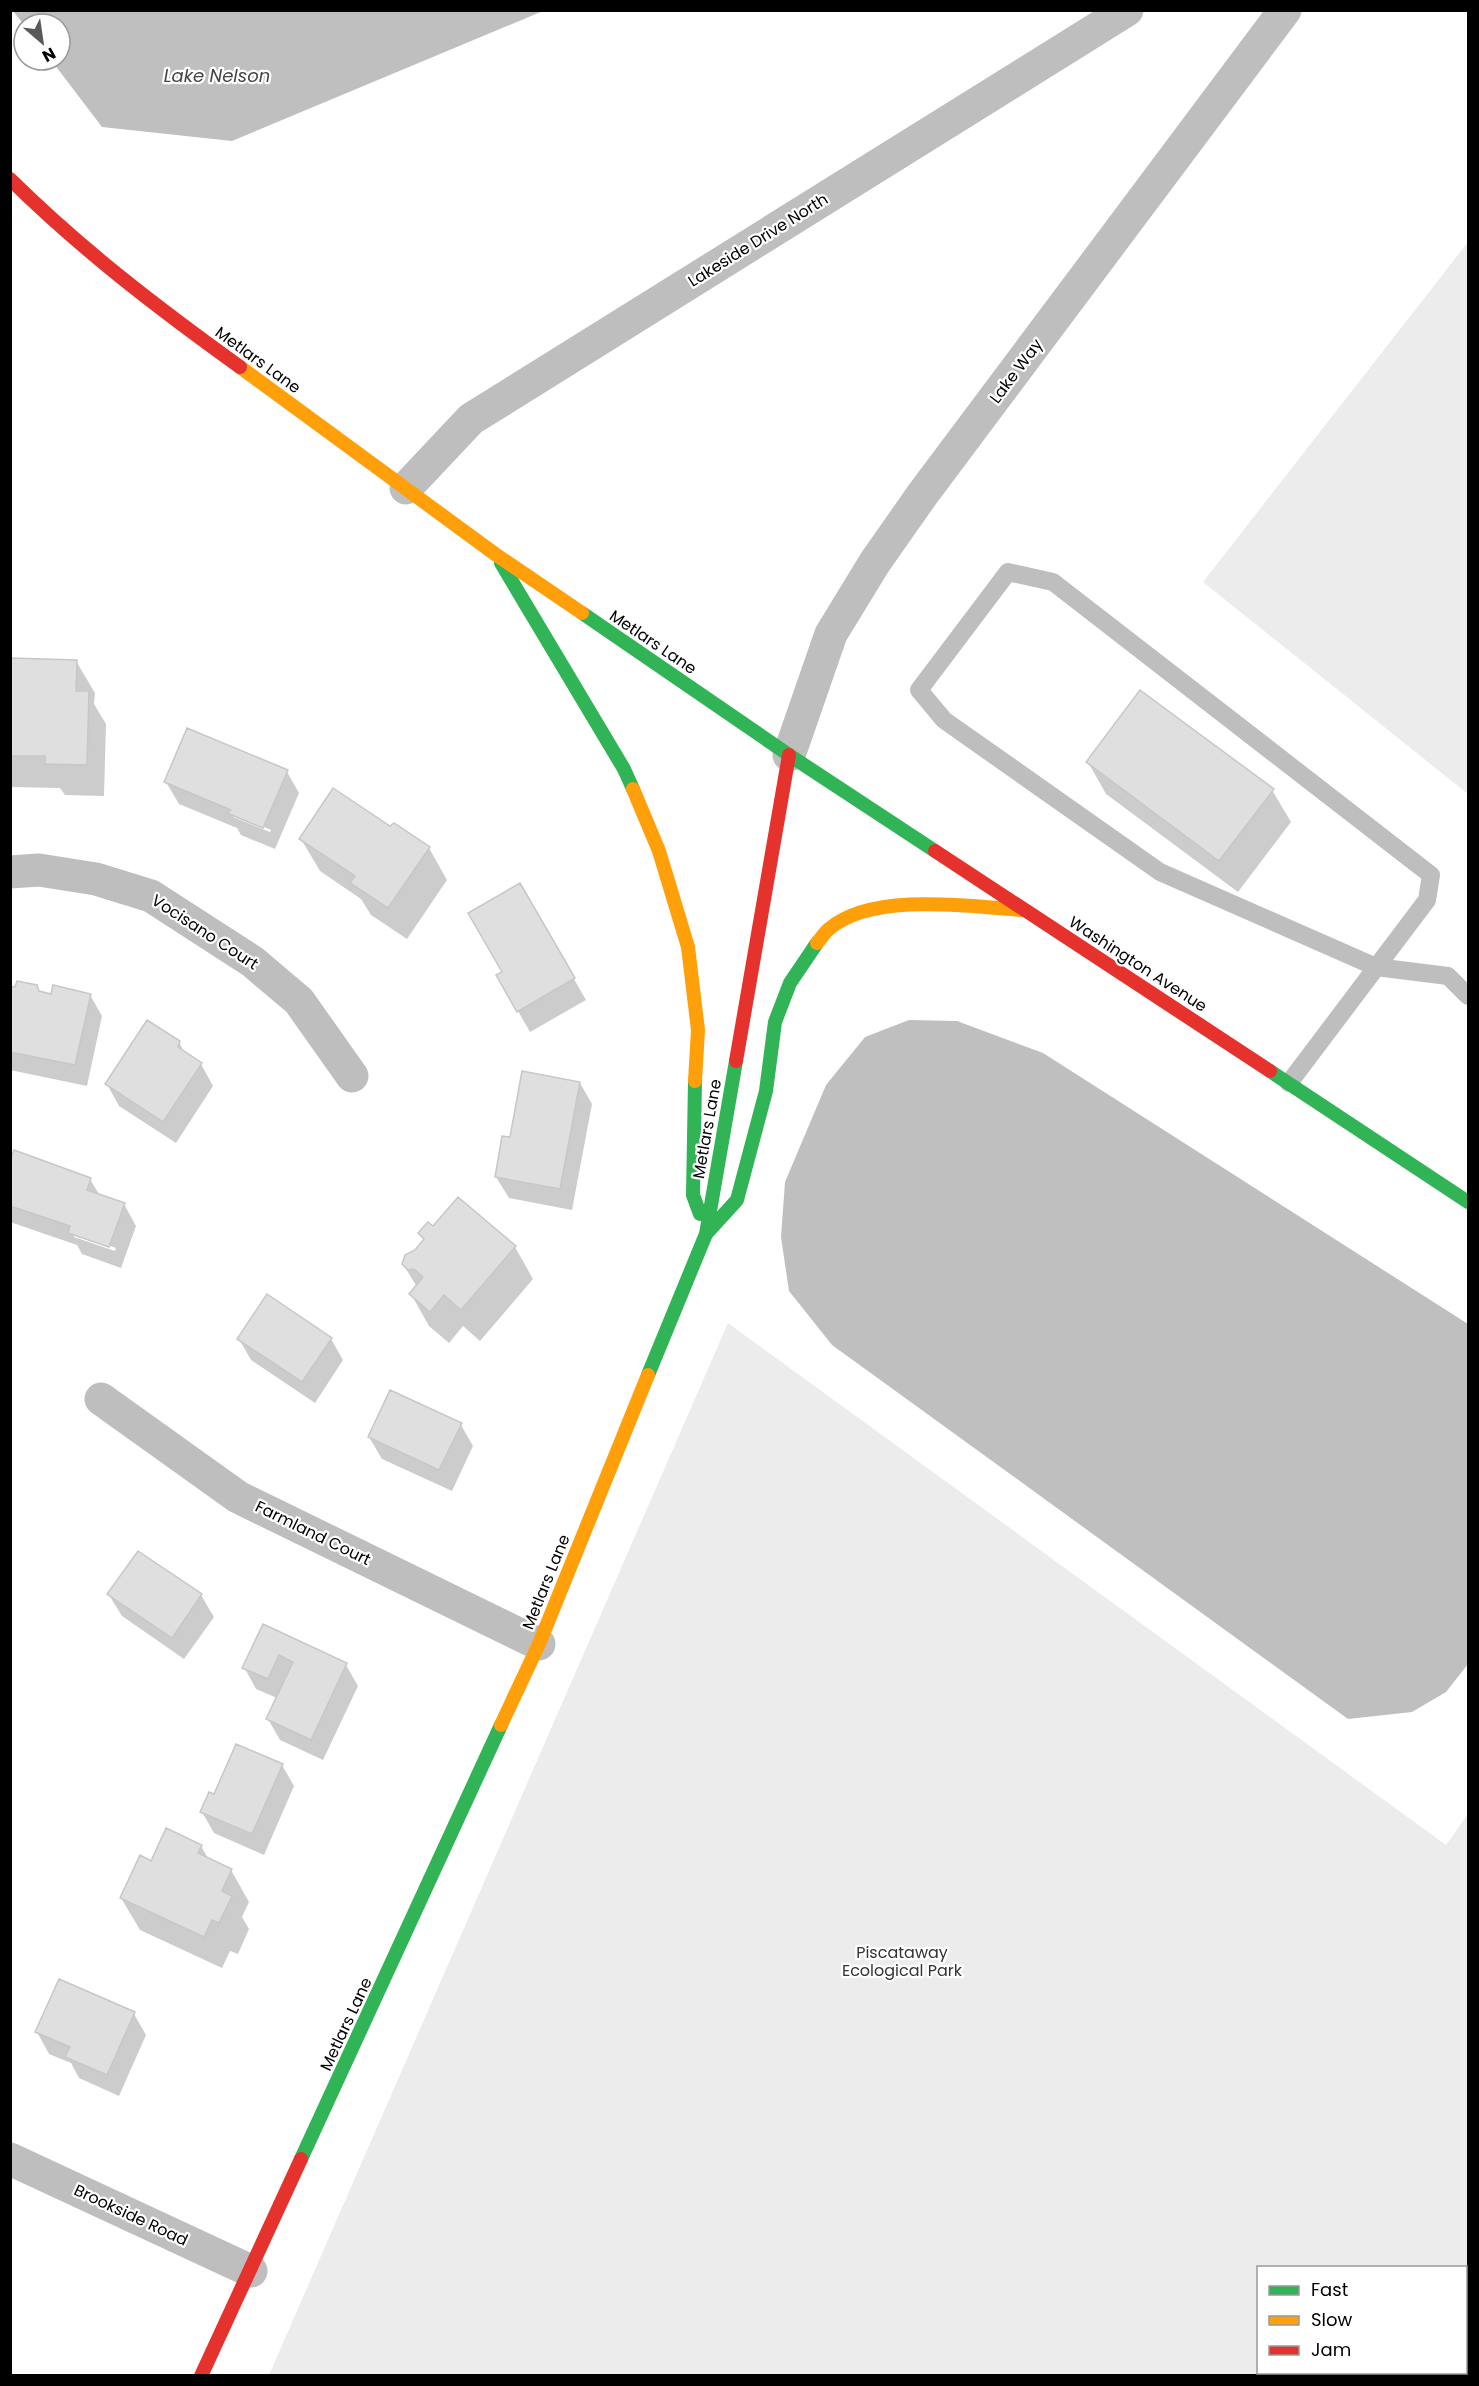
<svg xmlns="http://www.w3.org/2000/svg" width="1479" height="2386" font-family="Poppins,sans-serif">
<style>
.green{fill:#ececec;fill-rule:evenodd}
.water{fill:#bfbfbf}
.shadow{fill:#0003;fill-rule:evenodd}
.building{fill:#dfdfdf;stroke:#c7c7c7;stroke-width:1.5}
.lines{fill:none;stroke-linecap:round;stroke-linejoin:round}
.lane{stroke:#bebebe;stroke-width:18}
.street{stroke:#bebebe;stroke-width:33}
.fast{stroke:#30b455;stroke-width:14}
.slow{stroke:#ff9f0a;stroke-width:14}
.jam{stroke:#e5322d;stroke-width:14}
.labels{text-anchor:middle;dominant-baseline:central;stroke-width:4.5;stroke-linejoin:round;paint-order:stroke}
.street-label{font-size:16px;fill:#000;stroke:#fff}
.park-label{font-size:16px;fill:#333;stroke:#fff}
.water-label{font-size:18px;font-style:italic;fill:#444;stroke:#fff}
</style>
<rect width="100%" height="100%" fill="#fff"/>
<path class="green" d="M1468 242V794L1203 582Z
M728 1323 1446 1845 1468 1814V2375H269ZM1258 2268H1466V2372H1258Z"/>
<path class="water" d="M13 11H543L232 141 102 127 51 60H60V24L24 25Z
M909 1020 957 1021 1043 1053 1468 1324V1664L1446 1692 1412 1712 1348 1719 832 1345 789 1291 781 1237 785 1182 826 1085 865 1037Z"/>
<path class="shadow" d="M76 661 95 693 94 704 106 724 104 796 65 795 60 788 10 787V695Z
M1088 762 1272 790 1291 822 1238 892 1106 794Z
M287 772 299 793 275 849 241 835 237 828 179 804 166 782ZM233 814 271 830 270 832 233 817Z
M390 828 429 848 447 880 407 939 371 915 361 899 320 871 301 839Z
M520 885 586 1000 530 1032 498 976 504 972Z
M36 986 40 993 53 995H90L102 1016 87 1086 10 1070V988Z
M179 1042 185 1054 201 1064 213 1086 176 1143 119 1106 107 1084Z
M580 1083 592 1104 572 1210 509 1198 496 1177 511 1139Z
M10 1164 90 1179 100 1196 124 1204 136 1226 121 1268 82 1254 77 1245 10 1222ZM74 1233 116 1248 115 1251 74 1237Z
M433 1228 515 1247 533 1279 480 1341 463 1326 449 1343 429 1326 411 1294 417 1287 403 1264 424 1241 420 1233Z
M239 1339H331L343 1360 315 1403 251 1360Z
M461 1425 473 1446 452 1491 382 1459 369 1437Z
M138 1553 201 1595 214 1617 184 1659 122 1616 109 1595Z
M264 1626 346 1665 358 1686 323 1760 280 1740 268 1719 277 1698 256 1689 244 1667Z
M282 1765 294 1786 264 1855 214 1833 202 1812 215 1796Z
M201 1846 209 1860 231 1870 249 1902 242 1917 249 1929 238 1954 230 1951 222 1968 140 1930 121 1898Z
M134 2014 146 2035 119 2096 79 2078 71 2063 49 2054 37 2032Z"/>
<path class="building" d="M11 658 77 660 76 691H89L87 765 45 764V756H10Z
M1140 690 1274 789 1219 861 1086 762Z
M187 728 288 770 263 828 227 813 231 810 164 782Z
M333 788 390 826 394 823 430 847 388 908 350 883 355 876 299 839Z
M520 883 575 978 517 1012 496 975 502 972 468 913Z
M17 981 37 985 39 991 51 994 53 985 91 994 75 1065 10 1052V986L15 987Z
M147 1020 180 1041 178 1047 202 1063 163 1122 105 1084Z
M522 1071 580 1082 560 1189 495 1177 502 1136 510 1137Z
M14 1150 91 1178 87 1190 125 1203 109 1247 68 1233 70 1226 10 1206V1159Z
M458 1197 516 1246 461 1310 444 1295 430 1312 409 1294 423 1277 414 1269 408 1270 402 1264 405 1255 415 1250 424 1239 418 1233 428 1222 433 1226Z
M267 1294 332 1338 302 1382 237 1339Z
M390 1390 462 1423 439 1470 368 1437Z
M138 1551 202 1594 172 1638 107 1594Z
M263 1624 347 1663 311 1740 266 1719 293 1662 279 1655 268 1679 242 1668Z
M236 1744 283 1764 252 1834 200 1812 209 1792 214 1794Z
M166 1828 202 1845 198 1853 232 1869 222 1891 232 1896 219 1923 212 1920 204 1937 120 1898 140 1855 151 1861Z
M59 1979 135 2012 107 2075 65 2057 70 2047 35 2032Z"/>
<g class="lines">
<path class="lane" d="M1289 1083 1427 900 1431 875 1053 582 1008 572 919 690 944 720 1160 872 1376 967 1448 976 1468 996"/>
<path class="street" d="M406 488 471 419 1127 10
M789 755 831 634 875 562 922 495 1285 10
M10 872 39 870 96 879 151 896 253 962 299 1001 352 1076
M101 1399 238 1497 539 1644
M10 2159 251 2271"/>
<path class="fast" d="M501 563 624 769 633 789
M582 613 789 755 935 851
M1270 1071 1468 1202
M695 1081 693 1195 700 1214
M706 1234 737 1200 766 1091 775 1022 790 983 817 943
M648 1375 706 1234 736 1061
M301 2159 501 1725"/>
<path class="slow" d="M240 367 495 554 582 613
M633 789 659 851 688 947 698 1030 695 1081
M817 943C821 939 824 933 829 929 872 892 969 906 1022 910
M501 1725 539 1644 648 1375"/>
<path class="jam" d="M10 179C82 250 158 308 240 367
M935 851 1270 1071
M736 1061 789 755
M201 2376 301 2159"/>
</g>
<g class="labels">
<g class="street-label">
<text transform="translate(758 240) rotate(-32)">Lakeside Drive North</text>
<text transform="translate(258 360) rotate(36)">Metlars Lane</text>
<text transform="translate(1016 371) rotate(-53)">Lake Way</text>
<text transform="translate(653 642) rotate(34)">Metlars Lane</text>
<text transform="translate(205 932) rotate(33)">Vocisano Court</text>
<text transform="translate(1138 964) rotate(33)">Washington Avenue</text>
<text transform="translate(707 1129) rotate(-80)">Metlars Lane</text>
<text transform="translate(313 1533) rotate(26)">Farmland Court</text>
<text transform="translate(546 1582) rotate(-68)">Metlars Lane</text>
<text transform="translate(346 2024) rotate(-65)">Metlars Lane</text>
<text transform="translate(131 2215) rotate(25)">Brookside Road</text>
</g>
<g class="park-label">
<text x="902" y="1952">Piscataway<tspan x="902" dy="18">Ecological Park</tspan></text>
</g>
<g class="water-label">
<text x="217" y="75">Lake Nelson</text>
</g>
</g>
<rect width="1479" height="2386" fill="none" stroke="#000000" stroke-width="24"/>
<rect x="1257" y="2266" width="210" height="108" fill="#ffffff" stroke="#999999" stroke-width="1.5"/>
<rect x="1269" y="2286" width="30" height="9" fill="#30b455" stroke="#999999" stroke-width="1.5"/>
<text x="1311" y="2296" font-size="18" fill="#000000">Fast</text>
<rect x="1269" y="2316" width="30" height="9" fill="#ff9f0a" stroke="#999999" stroke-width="1.5"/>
<text x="1311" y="2326" font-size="18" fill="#000000">Slow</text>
<rect x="1269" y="2346" width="30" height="9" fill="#e5322d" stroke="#999999" stroke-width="1.5"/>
<text x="1311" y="2356" font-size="18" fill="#000000">Jam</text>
<g transform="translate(42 42) rotate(151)"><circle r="28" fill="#ffffff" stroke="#999999" stroke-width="1.5"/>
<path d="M0-4.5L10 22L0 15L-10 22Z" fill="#595959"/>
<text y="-9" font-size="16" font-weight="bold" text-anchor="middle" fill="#000000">N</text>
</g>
</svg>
